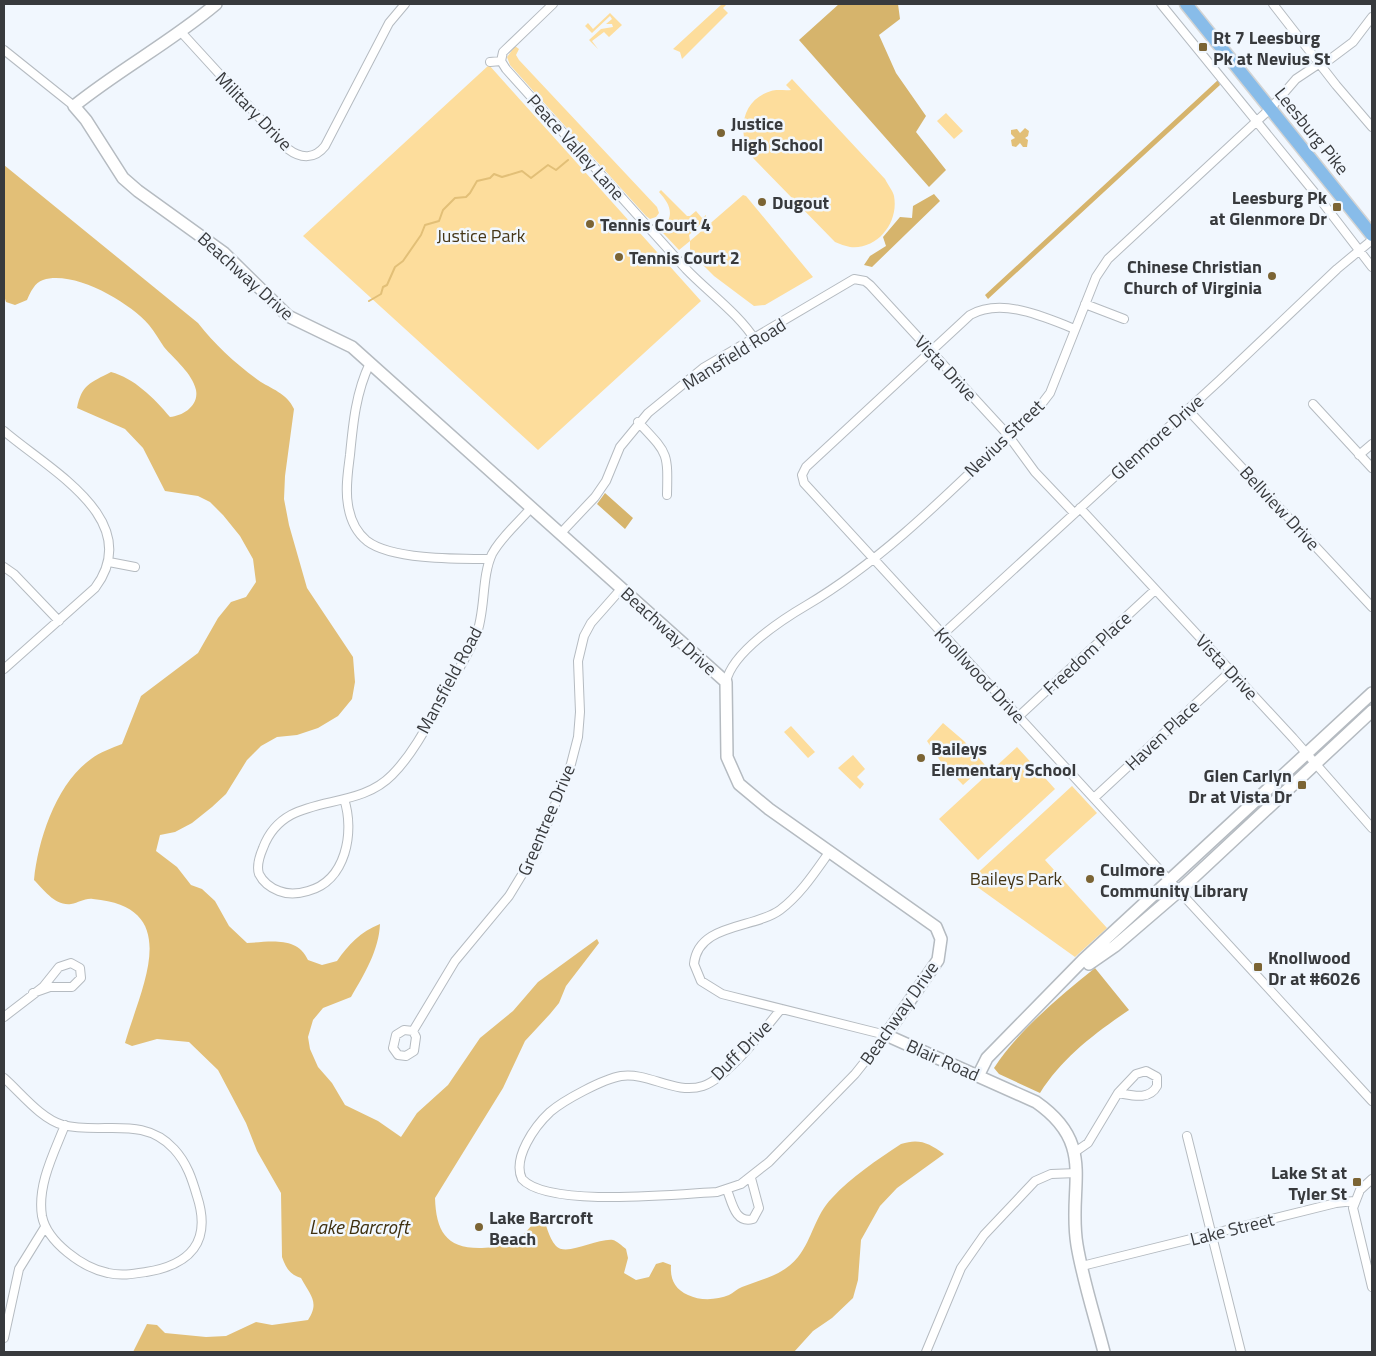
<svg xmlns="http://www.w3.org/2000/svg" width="1376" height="1356" font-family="'Titillium Web',sans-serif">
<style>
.green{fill:#fddd9c}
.forest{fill:#d6b46c}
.water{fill:#e2bf77}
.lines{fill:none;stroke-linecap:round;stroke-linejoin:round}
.stream{stroke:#e2bf77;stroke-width:2}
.street-casing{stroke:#b5bbc1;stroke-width:10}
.secondary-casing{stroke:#b5bbc1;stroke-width:14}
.primary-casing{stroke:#d3d4d4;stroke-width:15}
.street{stroke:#fff;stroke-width:8}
.secondary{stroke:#fff;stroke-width:11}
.primary{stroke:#88bce9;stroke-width:12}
.poi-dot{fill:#7b6434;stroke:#f1f7fe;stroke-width:2}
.labels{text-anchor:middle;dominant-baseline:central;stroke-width:5;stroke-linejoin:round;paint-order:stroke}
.poi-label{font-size:18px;font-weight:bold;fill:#383a3d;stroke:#f1f7fe;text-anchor:start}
.street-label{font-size:18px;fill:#383a3d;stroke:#f1f7fe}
.park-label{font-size:18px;fill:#453617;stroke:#f1f7fe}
.water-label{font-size:19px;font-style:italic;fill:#3e2f0f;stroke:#f1f7fe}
</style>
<rect width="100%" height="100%" fill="#f1f7fe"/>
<path class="green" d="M722 4 726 5 723 8 728 13 682 59 680 52 673 49Z
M610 13 622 25 609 37 604 32 592 41 598 49 589 40 601 29 613 27 612 24H606L612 19 610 16 592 33 585 26 588 23 593 29Z
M515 46 519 49 516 55 519 60 657 207 659 213 656 217 650 219 646 216 510 65 507 57Z
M489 65 701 301 538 450 303 236Z
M792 79 885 179C888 185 893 191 894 196 899 222 878 250 850 247 845 246 840 244 835 242L754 159C736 136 740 100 771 91 777 89 785 91 791 90L786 85Z
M946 113 963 131 954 139 937 121Z
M661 190 687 216H690L696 211 702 218 706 215V219L689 235 690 241 743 195 746 196 813 277 765 305 754 306 714 276 690 252V241L679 250 663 233V228C675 215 670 204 659 192Z
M943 723 964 741 985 765 963 785 941 762 927 741Z
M791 726 815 752 808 758 784 732Z
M1017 747 1055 789 978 860 939 819Z
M853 755 865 769 857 777 864 784 860 789 838 768Z
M1072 786 1097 813 1045 860 1107 928 1075 957 969 881Z"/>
<path class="forest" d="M839 4H898L900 19 879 35 896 73 926 116 916 132 946 170 929 187 799 40Z
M1218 80 1220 85 988 299 985 295Z
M934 194 940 201 872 267 864 265 870 256 886 246 883 237 900 217 912 218 913 206Z
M605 493 633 518 625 529 597 504Z
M1095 968 1129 1010C1095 1033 1062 1058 1040 1093L999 1074 994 1068C1019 1030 1059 997 1095 968Z"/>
<path class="water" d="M1025 128 1029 131 1028 136 1025 138 1028 140 1027 147H1023L1020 143 1016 147 1012 146 1011 140 1015 138 1011 134V130L1017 129 1020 133Z
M4 165 198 323C214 344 236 364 258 380 271 389 287 393 294 409L285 476 284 499 289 525 307 588 353 657 355 682 352 699 338 716 318 728 297 735 277 737 261 746 247 760 226 794 212 807 192 823 175 832 160 835 156 851 177 867 191 885 202 889 215 901 229 926 247 943C270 942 297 936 308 960L322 965 337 961C349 944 360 932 380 924 379 950 364 975 351 997L323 1008 313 1020 308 1037 310 1049 318 1067 332 1083 345 1105 378 1121 401 1137 417 1113 448 1085 480 1038 513 1011 538 982 597 939 599 943 566 986 559 1003 550 1014 525 1041 503 1088 435 1198C436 1231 446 1249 482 1248 492 1248 503 1246 512 1242 524 1237 534 1222 542 1213 546 1223 548 1237 556 1246 566 1257 597 1238 613 1240 617 1241 622 1246 626 1249L628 1258 624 1273 636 1280 649 1277 656 1264 663 1262 671 1265C670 1280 675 1289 688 1295 700 1301 717 1300 729 1295 733 1293 737 1289 742 1287 762 1279 784 1275 798 1257 813 1238 815 1215 832 1198 851 1177 877 1160 901 1144 919 1138 929 1143 944 1154L897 1188 880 1206 861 1240 858 1280 853 1298 832 1318 813 1331 794 1352H133L147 1324 157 1325 165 1333 206 1337 226 1336 256 1322 272 1325 308 1320C320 1302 310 1295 301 1278 290 1275 286 1268 282 1257L281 1193 257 1151 246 1123 218 1070 189 1042 157 1039 132 1046 125 1043C141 987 185 907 93 899 84 898 79 903 71 904 55 906 44 890 34 880 38 840 56 784 91 759 100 752 112 748 122 744L141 696 198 653 218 618 231 602 246 597 256 582 253 559 240 536 223 515 210 502 198 496 165 491 143 448 125 429 77 408C82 384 90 383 111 372 134 378 154 398 170 417 183 416 199 406 196 390 192 373 175 360 164 347 159 340 155 332 149 325 129 302 74 270 43 280 35 282 30 293 27 300L15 305 6 302C2 292 7 282 4 273Z"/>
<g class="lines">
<path class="stream" d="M369 301 381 294 383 287 387 285 395 267 403 261 421 235 425 225 439 221 443 210 455 198 466 197 470 193 477 181 490 178 494 174 502 177 522 171 531 178 548 165 556 170 568 160"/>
<g class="street-casing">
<path id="street" d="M1161 4 1319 198 1372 267
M1273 4 1336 85 1372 127
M181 32 288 149C301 159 315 159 325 146L389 23 405 4
M4 50 74 106
M501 61 506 69C566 136 626 203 686 269 707 291 740 315 755 340
M490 62 501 61 503 52 553 4
M1085 304 1124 319
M1075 329C1044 317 1002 297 970 315L806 467 802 475 804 483 1372 1101
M370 363C356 392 353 423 350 455 348 471 345 489 348 505 350 518 356 532 367 541 392 560 459 559 490 559
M1313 404 1372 468
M1188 410 1372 607
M638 422C668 454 668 451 667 495
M4 431C48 469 146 520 95 588L4 669
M1359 455 1372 444
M1080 508 1293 738 1372 828
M560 534 595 497 606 481 620 447 648 413 703 368 854 279 865 281 870 285 1008 435 1035 472 1074 513
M109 562 135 567
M4 567 14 574 59 621
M942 635 1220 380 1337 269 1372 240
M726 682C732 652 783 619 807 605 893 554 967 474 1040 406L1050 393 1096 277 1108 259 1271 108 1296 79 1320 63 1329 60 1353 42 1372 17
M1018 717 1155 590
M1094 798 1231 671
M344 799C355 832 346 881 308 891 298 894 289 895 279 891 271 888 263 882 259 874 256 865 260 855 263 848 285 789 353 815 392 775 416 751 432 716 449 686 458 670 469 653 476 636 486 610 481 578 492 554 501 537 518 523 531 508
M781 1009C764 1030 727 1078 703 1086 675 1095 649 1072 621 1076 603 1079 564 1100 550 1112 535 1126 512 1158 522 1179 548 1208 678 1194 717 1192L741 1184 769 1162 855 1074 886 1035 722 994 701 981 694 964C698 923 754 929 780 910 801 894 815 872 830 851
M4 1017 43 987 59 967 71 963 80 968 81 978 72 987H50L33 993
M413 1031 416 1037 414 1051 406 1056 398 1055 393 1048 396 1035 404 1030 413 1031 455 961 509 896 537 850 571 764 578 737 580 712 578 661 584 636 591 623 621 589
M1146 1071 1157 1077V1086C1149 1101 1131 1095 1118 1093L1136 1074Z
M4 1078C21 1093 41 1119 63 1125 102 1135 143 1115 174 1149 187 1163 192 1179 197 1196 212 1242 190 1265 146 1272 133 1274 121 1276 108 1273 83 1268 47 1242 42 1216 37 1185 54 1153 65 1125
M1187 1136 1241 1352
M1075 1152 1088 1143 1118 1093
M1372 1179 1360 1190 1353 1208 1372 1287
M727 1190C732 1202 735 1224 753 1219L759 1208 751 1178
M1082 1266 1336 1203 1354 1201
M4 1338 19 1269 45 1227
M926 1352 961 1268 984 1235 1035 1181 1051 1174 1077 1173"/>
</g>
<g class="secondary-casing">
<path id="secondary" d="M216 4C171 42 120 69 74 106L86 120 123 178 138 191 224 253 288 316 352 347 726 682 727 757 739 784 769 809 936 927 941 939 938 960 886 1035 1036 1102C1098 1145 1067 1186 1077 1245 1083 1281 1095 1317 1104 1352
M1089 964 1115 946 1179 891 1372 711
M978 1076 987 1058 1083 960 1372 693"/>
</g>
<g class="primary-casing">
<path id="primary" d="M1186 4 1372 235"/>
</g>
<use href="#street" class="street"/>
<use href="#secondary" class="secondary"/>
<use href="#primary" class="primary"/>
</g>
<g class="poi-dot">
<rect x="1198" y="42" width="10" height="10" rx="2.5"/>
<circle cx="721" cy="133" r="5"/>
<circle cx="762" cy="202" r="5"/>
<rect x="1332" y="202" width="10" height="10" rx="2.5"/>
<circle cx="590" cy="224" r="5"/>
<circle cx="619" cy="257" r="5"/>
<circle cx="1272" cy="276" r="5"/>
<circle cx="921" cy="758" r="5"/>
<rect x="1297" y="780" width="10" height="10" rx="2.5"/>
<circle cx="1090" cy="879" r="5"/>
<rect x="1253" y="962" width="10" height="10" rx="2.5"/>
<rect x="1352" y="1177" width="10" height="10" rx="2.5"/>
<circle cx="479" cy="1227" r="5"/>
</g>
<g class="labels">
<g class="poi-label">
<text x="1213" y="37">Rt 7 Leesburg<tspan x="1213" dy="21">Pk at Nevius St</tspan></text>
<text x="731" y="123">Justice<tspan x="731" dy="21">High School</tspan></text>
<text x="1327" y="197" text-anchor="end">Leesburg Pk<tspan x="1327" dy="21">at Glenmore Dr</tspan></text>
<text x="772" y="202">Dugout</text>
<text x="600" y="224">Tennis Court 4</text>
<text x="629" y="257">Tennis Court 2</text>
<text x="1262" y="266" text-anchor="end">Chinese Christian<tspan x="1262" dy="21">Church of Virginia</tspan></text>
<text x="931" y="748">Baileys<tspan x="931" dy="21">Elementary School</tspan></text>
<text x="1292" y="775" text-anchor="end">Glen Carlyn<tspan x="1292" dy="21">Dr at Vista Dr</tspan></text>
<text x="1100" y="869">Culmore<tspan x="1100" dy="21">Community Library</tspan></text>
<text x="1268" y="957">Knollwood<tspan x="1268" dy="21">Dr at #6026</tspan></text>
<text x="1347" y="1172" text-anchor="end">Lake St at<tspan x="1347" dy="21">Tyler St</tspan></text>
<text x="489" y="1217">Lake Barcroft<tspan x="489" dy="21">Beach</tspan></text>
</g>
<g class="street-label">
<text transform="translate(254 111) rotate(46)">Military Drive</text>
<text transform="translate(1312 131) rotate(51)">Leesburg Pike</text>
<text transform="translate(576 147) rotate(48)">Peace Valley Lane</text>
<text transform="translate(246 276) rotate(42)">Beachway Drive</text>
<text transform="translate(734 354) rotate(-32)">Mansfield Road</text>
<text transform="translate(946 368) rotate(47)">Vista Drive</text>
<text transform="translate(1157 437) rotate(-42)">Glenmore Drive</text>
<text transform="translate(1004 438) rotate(-44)">Nevius Street</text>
<text transform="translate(1280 508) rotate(47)">Bellview Drive</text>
<text transform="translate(669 631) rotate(42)">Beachway Drive</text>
<text transform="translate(1087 653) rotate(-43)">Freedom Place</text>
<text transform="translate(1227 667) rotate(47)">Vista Drive</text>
<text transform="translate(980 675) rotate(47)">Knollwood Drive</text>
<text transform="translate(449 680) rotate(-62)">Mansfield Road</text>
<text transform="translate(1162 735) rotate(-43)">Haven Place</text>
<text transform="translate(546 820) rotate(-67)">Greentree Drive</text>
<text transform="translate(899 1013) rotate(-55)">Beachway Drive</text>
<text transform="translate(741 1050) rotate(-45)">Duff Drive</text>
<text transform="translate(943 1060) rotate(24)">Blair Road</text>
<text transform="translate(1232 1229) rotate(-14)">Lake Street</text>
</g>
<g class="park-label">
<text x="481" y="235">Justice Park</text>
<text x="1016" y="878">Baileys Park</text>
</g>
<g class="water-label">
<text x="359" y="1226">Lake Barcroft</text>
</g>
</g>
<rect width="1376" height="1356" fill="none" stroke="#383a3d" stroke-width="10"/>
</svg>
